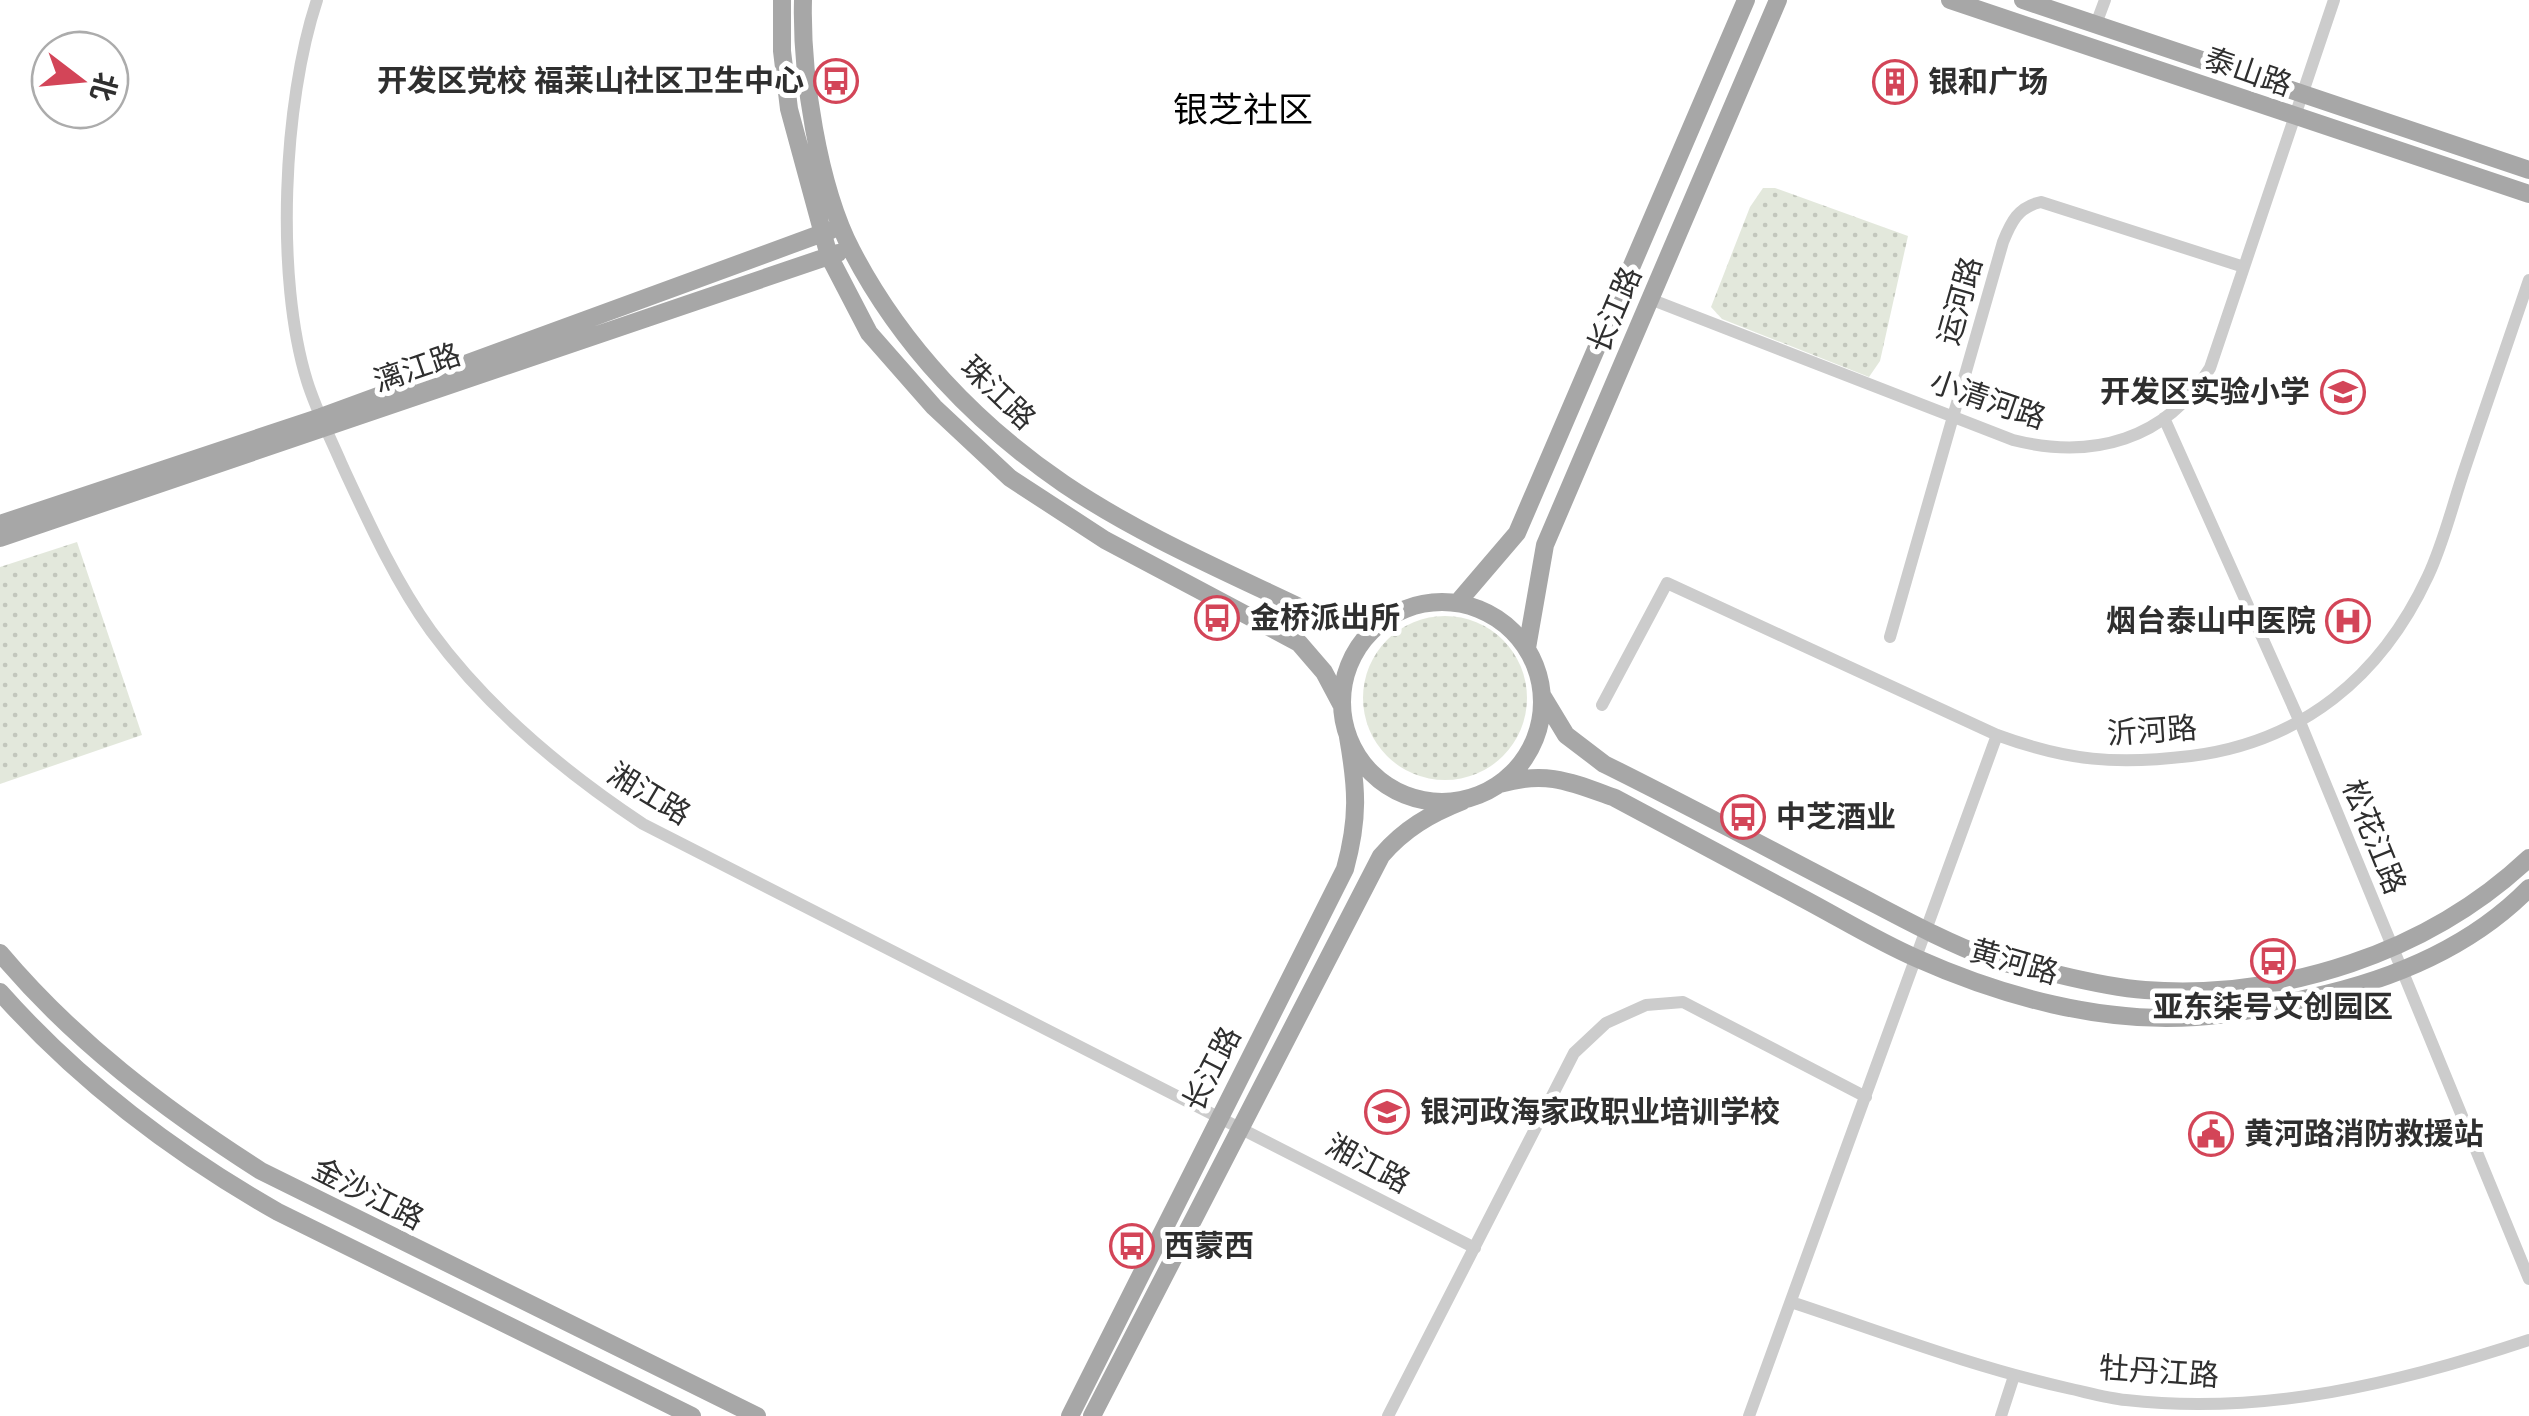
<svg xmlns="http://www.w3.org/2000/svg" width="2529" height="1416" font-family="'Fira Sans','Noto Sans SC',sans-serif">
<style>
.grass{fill:url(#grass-dots)}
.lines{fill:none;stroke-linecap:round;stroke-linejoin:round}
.minor{stroke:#ccc;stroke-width:12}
.major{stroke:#a7a7a7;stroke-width:18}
.labels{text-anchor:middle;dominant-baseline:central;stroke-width:10;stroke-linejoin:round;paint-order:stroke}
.street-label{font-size:30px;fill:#2f2f2f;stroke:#fff}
.poi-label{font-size:30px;font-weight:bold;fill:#2f2f2f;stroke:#fff;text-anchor:start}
.quarter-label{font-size:35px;fill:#000;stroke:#fff}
</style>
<defs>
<pattern id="grass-dots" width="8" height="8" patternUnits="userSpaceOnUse" patternTransform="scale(2.5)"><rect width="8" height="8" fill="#e3e8dc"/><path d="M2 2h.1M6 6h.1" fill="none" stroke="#c3c7bd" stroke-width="1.8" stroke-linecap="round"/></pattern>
</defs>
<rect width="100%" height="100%" fill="#fff"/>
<path class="grass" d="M1763 188H1775L1908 236 1880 361 1869 377 1722 319 1711 307 1750 207Z
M77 542 142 735 0 784V567Z
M1363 698a82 82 0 1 1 164 0a82 82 0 1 1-164 0Z"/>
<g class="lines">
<path class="minor" d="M317 0C283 102 275 278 307 381 316 410 330 437 342 465 368 521 395 581 431 631 488 709 563 771 643 824L1475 1248
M2096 24 2105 0
M1650 299 2013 440C2093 460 2166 440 2210 368L2334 0
M2164 418 2300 722 2529 1279
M1890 637 2003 242C2011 222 2018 207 2041 202L2244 267
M1602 705 1667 583 1997 735C2068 761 2116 765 2191 756 2302 742 2381 677 2428 576 2444 542 2453 503 2465 468 2486 405 2508 342 2529 280
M1791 1302C1882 1332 1973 1367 2067 1388 2086 1392 2106 1398 2126 1400 2264 1416 2400 1383 2529 1340
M1388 1416 1574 1053 1606 1023 1646 1005 1683 1002 1866 1097
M1749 1416C1832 1189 1913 962 1997 735
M2001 1416 2014 1376"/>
<path class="major" d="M782 0V51L789 109 829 256 869 333 934 407 1010 478 1105 540 1299 643 1324 672 1341 704
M803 0C801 73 818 186 852 251 901 345 976 424 1064 484 1141 536 1229 573 1312 613L1345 619 1386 618
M1950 0 2529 194
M2023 0 2529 170
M0 524 321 417 831 230
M0 538 838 253
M1342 702a100 100 0 1 1 200 0a100 100 0 1 1-200 0Z
M1458 602 1517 533 1746 0
M1527 648 1545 545 1778 0
M1543 697 1566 735 1604 764C1685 804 1765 847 1846 889 1893 913 1940 940 1989 958 2010 966 2034 969 2056 974 2085 981 2115 988 2145 990 2283 1000 2428 953 2529 858
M1500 784C1546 770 1571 782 1615 798 1677 831 1740 865 1802 898 1840 918 1877 941 1916 958 2001 996 2102 1024 2196 1017 2233 1015 2272 1006 2308 998 2388 981 2470 948 2529 888
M0 953C74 1041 164 1109 261 1171L757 1416
M0 992C80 1082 174 1153 278 1212L692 1416
M1070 1416 1345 869C1359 818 1357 788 1348 737
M1092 1416 1381 856C1404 829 1430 814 1463 801"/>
</g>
<defs>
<g id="bus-ring" transform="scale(2.25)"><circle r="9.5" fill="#fff" stroke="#d34558" stroke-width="1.5"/><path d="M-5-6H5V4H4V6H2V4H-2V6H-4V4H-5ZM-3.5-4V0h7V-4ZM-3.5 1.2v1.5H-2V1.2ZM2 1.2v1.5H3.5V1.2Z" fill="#d34558"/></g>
<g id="building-ring" transform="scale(2.25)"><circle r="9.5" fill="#fff" stroke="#d34558" stroke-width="1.5"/><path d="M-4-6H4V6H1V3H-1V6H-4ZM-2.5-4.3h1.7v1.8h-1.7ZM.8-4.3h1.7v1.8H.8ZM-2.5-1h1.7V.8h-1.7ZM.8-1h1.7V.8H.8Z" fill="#d34558"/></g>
<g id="school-ring" transform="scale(2.25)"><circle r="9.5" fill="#fff" stroke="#d34558" stroke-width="1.5"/><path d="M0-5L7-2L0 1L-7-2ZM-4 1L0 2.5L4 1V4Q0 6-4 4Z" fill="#d34558"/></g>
<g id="hospital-ring" transform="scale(2.25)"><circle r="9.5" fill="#fff" stroke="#d34558" stroke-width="1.5"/><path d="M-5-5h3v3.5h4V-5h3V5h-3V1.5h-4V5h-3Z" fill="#d34558"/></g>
<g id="civic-ring" transform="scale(2.25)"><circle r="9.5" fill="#fff" stroke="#d34558" stroke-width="1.5"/><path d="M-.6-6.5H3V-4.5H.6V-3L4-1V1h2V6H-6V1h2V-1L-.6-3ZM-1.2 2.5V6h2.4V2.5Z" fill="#d34558"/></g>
</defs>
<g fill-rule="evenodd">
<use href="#bus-ring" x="836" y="81"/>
<use href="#building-ring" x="1895" y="82"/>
<use href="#school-ring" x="2343" y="392"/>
<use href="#bus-ring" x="1217" y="618"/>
<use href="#hospital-ring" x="2348" y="621"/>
<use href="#bus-ring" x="1743" y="817"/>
<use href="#bus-ring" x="2273" y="961"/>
<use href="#school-ring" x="1387" y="1112"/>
<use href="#civic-ring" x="2211" y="1134"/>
<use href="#bus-ring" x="1132" y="1246"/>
</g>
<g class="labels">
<g class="street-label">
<text transform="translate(2248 72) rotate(19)">泰山路</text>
<text transform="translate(1960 301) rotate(-74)">运河路</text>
<text transform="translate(1615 310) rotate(-67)">长江路</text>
<text transform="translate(417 368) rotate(-19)">漓江路</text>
<text transform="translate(998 393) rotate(44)">珠江路</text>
<text transform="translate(1988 400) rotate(19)">小清河路</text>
<text transform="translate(2152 731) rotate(-4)">沂河路</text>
<text transform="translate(649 794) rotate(31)">湘江路</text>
<text transform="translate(2374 837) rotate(68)">松花江路</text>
<text transform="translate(2014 962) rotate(16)">黄河路</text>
<text transform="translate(1212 1069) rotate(-63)">长江路</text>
<text transform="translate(1368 1164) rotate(28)">湘江路</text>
<text transform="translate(368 1194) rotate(27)">金沙江路</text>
<text transform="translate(2159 1372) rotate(4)">牡丹江路</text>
</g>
<g class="poi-label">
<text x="804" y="81" text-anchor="end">开发区党校 福莱山社区卫生中心</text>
<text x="1928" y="82">银和广场</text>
<text x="2310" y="392" text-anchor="end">开发区实验小学</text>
<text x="1250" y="618">金桥派出所</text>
<text x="2316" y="621" text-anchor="end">烟台泰山中医院</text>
<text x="1776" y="817">中芝酒业</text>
<text x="2273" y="1007" text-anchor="middle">亚东柒号文创园区</text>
<text x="1420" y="1112">银河政海家政职业培训学校</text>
<text x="2244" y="1134">黄河路消防救援站</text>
<text x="1164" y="1246">西蒙西</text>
</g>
<g class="quarter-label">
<text x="1243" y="110">银芝社区</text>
</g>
</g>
<g transform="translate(80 80) rotate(106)"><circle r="48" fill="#ffffff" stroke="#acacac" stroke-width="2.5"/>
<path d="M0-8L18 38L0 25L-18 38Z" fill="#d34558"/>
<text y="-15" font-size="28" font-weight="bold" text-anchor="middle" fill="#2f2f2f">北</text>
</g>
</svg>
